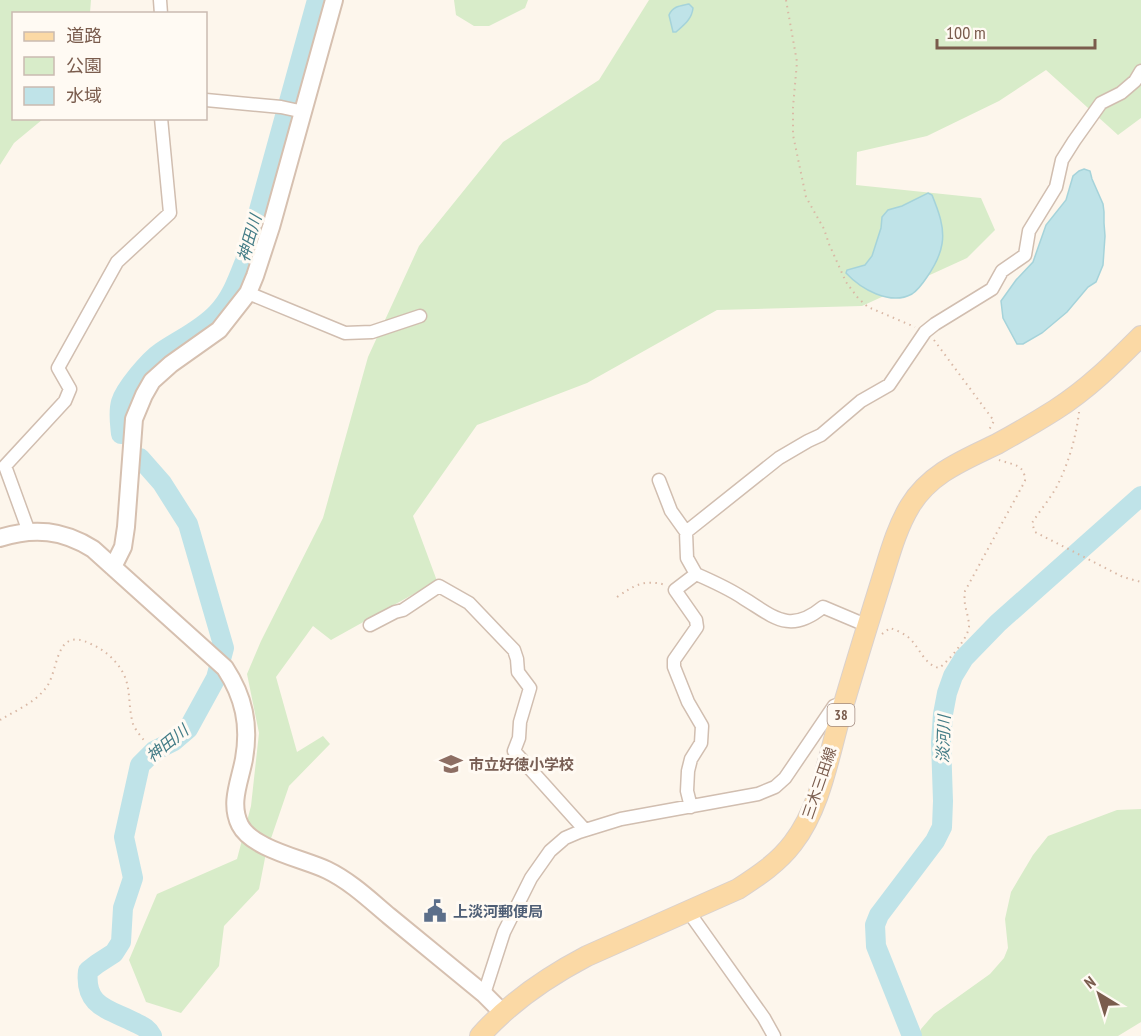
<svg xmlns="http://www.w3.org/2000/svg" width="1141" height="1036" font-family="'PT Sans Narrow','Noto Sans JP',sans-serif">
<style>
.green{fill:#d8ecc9}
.water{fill:#bfe3e8;stroke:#a5d3da;stroke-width:1.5}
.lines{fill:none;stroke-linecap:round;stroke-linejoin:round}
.river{stroke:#bfe3e8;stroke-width:20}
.street-casing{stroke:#d1beb0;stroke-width:15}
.secondary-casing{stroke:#d6c0b0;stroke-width:20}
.primary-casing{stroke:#dad1cd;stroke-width:22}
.path{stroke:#d9b8a5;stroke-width:2;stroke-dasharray:1.5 4.5;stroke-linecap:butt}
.street{stroke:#fff;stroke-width:12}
.secondary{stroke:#fff;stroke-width:16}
.primary{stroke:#fbd9a5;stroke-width:20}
.labels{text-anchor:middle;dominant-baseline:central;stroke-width:6;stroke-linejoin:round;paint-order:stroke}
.shield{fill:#fffaf3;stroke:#a28b7f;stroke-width:1.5}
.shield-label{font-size:14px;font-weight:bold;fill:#7a5c4d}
.education-label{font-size:15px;font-weight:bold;fill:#785e54;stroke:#fffaf3;text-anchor:start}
.street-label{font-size:15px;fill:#7a5c4d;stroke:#fffaf3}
.service-label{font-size:15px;font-weight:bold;fill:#4e5e75;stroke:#fffaf3;text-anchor:start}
.water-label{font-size:16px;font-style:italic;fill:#437c86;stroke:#fffaf3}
</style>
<rect width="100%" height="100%" fill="#fdf6ec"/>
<path class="green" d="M0 0H91L90 13 14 14V118L43 119 14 143 0 165Z
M454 0H528L525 8 489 26H474L456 15Z
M649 0H1141V118L1118 135 1046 70 999 101 927 136 857 152 856 185 981 198 995 230 967 258 862 306 717 310 587 383 477 425 413 516 437 581 331 640 313 626 276 677 297 752 323 736 330 744 289 786 266 853 259 889 224 926 219 966 181 1013 146 1002 129 960 157 894 237 859 251 806 259 733 247 674 261 641 323 518 368 357 419 246 503 142 599 80Z
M1141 809V1022L1118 1036H919L921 1029 934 1014 990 974 1004 958 1008 948 1005 919 1011 892 1033 855 1048 836 1117 810Z"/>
<path class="water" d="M689 4 693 8C692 19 684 25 676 32H673L669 15C673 6 680 6 689 4Z
M1084 169 1090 171 1092 179 1103 204 1104 212V223L1105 236 1103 265 1096 282 1088 287 1067 312 1042 333 1023 344H1017L1003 318 1001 301 1016 280 1033 262 1046 225 1066 200 1073 176 1079 171Z
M928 193 932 195C938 210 945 227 942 244 940 256 934 267 927 277 923 283 918 290 912 294 890 306 861 289 846 273L847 270 865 265 872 256 881 228 882 217 888 210 902 206Z"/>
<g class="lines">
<path class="river" d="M121 434C120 424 118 412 121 402 125 389 149 360 161 352 180 339 201 330 217 313 231 299 238 279 245 261L317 0
M140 458 162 483 188 524 224 648 216 678 188 729 174 741 154 751 140 765 124 837 133 878 123 908 121 942 114 953 97 964 88 971C84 1006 108 1009 134 1022 142 1026 148 1028 152 1036
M912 1036 876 946 875 925 879 915 935 841 942 827 943 801 941 742 943 714 947 693 953 676 964 658 998 623 1141 496"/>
<g class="street-casing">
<path id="street" d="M160 0 161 14
M206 100 281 107 304 112
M248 293 345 333 372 332 420 316
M659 480 671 511 686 532 687 558 696 574 675 590 696 620 697 627 674 660V667L688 702 702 726 701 743 691 759 688 771 687 791 691 807
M29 532 5 466 65 401 70 389 58 368 117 262 170 213 161 118
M686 532 779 458 808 441 821 435 861 401 889 385 925 332 935 324 992 289 1002 271 1025 255 1029 231 1056 187 1062 160 1074 141 1101 103 1121 93 1135 81 1141 71
M696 574C712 581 728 588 743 598 773 616 789 635 823 607L868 626
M370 625 395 612 403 610 439 586 469 603 514 650 517 659 518 672 530 688 520 722 519 738 514 751 585 830
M688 911 764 1018 774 1036
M484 994 504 932 531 878 550 851 565 838 579 832 621 819 758 794 775 787 785 778 834 706 845 702"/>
</g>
<g class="secondary-casing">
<path id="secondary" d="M0 538C34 527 63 530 93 549L225 668C244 697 250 725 244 759 240 781 229 803 240 825 252 849 304 859 327 870 350 881 370 900 389 916 421 942 452 968 484 994L502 1012
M113 567 123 547 126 527 134 419 144 395 152 381 171 364 219 330 248 293 255 276 271 227 334 0"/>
</g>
<g class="primary-casing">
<path id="primary" d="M480 1036C510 1002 547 977 587 956L738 889C758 876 778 863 793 843 820 808 828 759 840 717 853 672 867 627 881 582 889 557 896 529 910 506 930 473 964 460 997 444 1017 433 1036 422 1055 410 1088 389 1114 363 1141 336"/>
</g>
<path class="path" d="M786 0 797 62 793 107V135L806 197 824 229 829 244 846 282 858 298 868 307 915 327
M934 340 994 421 989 430
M1079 412C1076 438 1068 465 1056 488 1049 500 1039 512 1032 523L1035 532 1123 577 1141 582
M617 597C635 585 644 579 666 585
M882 634 890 628C896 630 903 633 908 637 920 647 923 664 939 668 948 662 970 636 969 625 968 611 963 607 965 591L1025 481C1025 464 1013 465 999 460
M0 720C15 711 34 703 45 689 60 672 53 625 91 644 103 649 115 659 122 671 131 686 128 703 132 720 133 728 141 736 146 743"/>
<use href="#street" class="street"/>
<use href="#secondary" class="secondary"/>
<use href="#primary" class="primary"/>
</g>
<defs>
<g id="school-bare" transform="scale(1.8)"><path d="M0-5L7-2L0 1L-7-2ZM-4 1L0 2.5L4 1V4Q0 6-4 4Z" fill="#8d6e63" stroke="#fffaf3" stroke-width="2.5" paint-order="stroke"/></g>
<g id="civic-bare" transform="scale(1.8)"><path d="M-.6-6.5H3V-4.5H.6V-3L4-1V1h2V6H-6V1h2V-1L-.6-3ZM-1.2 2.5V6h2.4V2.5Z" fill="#5c6f8a" stroke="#fffaf3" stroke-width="2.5" paint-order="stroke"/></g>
</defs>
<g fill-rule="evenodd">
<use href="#school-bare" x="451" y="764"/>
<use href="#civic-bare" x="435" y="911"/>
</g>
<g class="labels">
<rect class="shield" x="827.5" y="704" width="27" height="22" rx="4.5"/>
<g class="shield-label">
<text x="841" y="715">38</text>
</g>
<g class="education-label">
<text x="469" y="764">市立好徳小学校</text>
</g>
<g class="street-label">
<text transform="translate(819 783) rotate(-71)">三木三田線</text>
</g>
<g class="service-label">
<text x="453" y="911">上淡河郵便局</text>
</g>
<g class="water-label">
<text transform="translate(249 238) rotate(-74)">神田川</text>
<text transform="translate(943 739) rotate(-88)">淡河川</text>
<text transform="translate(167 743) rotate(-39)">神田川</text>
</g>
</g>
<rect x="12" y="12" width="195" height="108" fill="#fffaf3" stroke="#cabbb1" stroke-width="1.5"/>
<rect x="24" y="32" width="30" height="9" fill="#fbd9a5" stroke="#cabbb1" stroke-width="1.5"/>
<text x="66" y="42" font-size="18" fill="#7a5c4d">道路</text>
<rect x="24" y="57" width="30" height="18" fill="#d8ecc9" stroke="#cabbb1" stroke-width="1.5"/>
<text x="66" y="72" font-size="18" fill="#7a5c4d">公園</text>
<rect x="24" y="87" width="30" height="18" fill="#bfe3e8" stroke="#cabbb1" stroke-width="1.5"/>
<text x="66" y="102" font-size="18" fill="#7a5c4d">水域</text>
<g transform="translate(1099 994) rotate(322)" stroke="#fffaf3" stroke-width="4.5" paint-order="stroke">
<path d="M0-4.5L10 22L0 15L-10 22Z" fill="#7a5c4d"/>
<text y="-9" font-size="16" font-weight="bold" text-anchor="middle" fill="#7a5c4d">N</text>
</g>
<path d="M937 39v9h158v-9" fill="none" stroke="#7a5c4d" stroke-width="3"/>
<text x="946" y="39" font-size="18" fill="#7a5c4d" stroke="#fffaf3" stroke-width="4.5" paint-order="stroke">100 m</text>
</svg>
